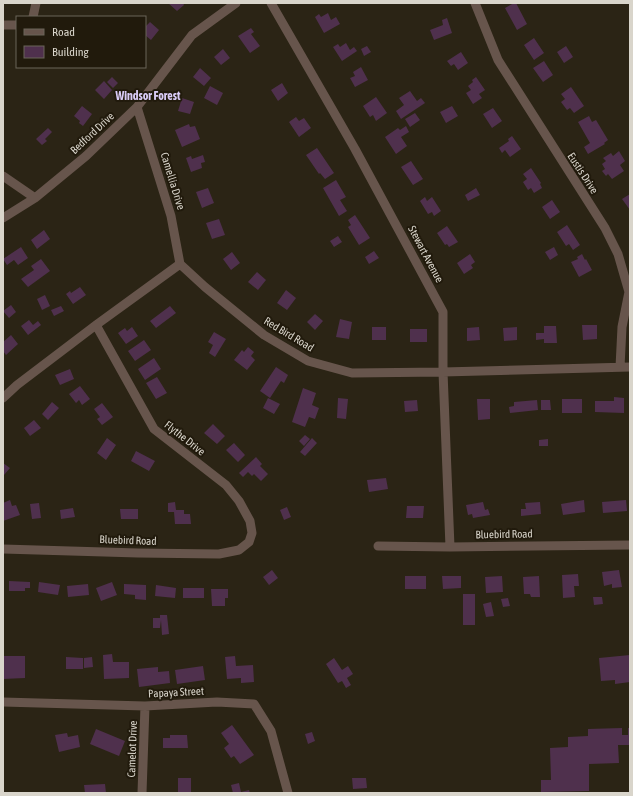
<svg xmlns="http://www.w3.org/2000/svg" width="633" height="796" font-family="'Asap Condensed',sans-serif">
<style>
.building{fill:#4f304d}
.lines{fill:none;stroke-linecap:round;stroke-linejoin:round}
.minor{stroke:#67554c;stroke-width:9}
.labels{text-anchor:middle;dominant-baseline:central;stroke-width:4;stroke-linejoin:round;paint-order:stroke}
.street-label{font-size:11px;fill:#d9d5cb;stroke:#211a0c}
.neighbourhood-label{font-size:12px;font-weight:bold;fill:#d9cbf6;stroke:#211a0c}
</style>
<rect width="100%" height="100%" fill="#2b2415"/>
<path class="building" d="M168 3H183L184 5 177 11Z
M514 3H516L527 24 517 30 505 8Z
M328 13 331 20 336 17 340 24 324 33 315 17 319 14 321 17Z
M447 18 452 33 434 40 430 30 443 25 442 20Z
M150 22 159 30 151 40 145 35V27Z
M251 28 254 32 251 34 260 46 250 53 238 36Z
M534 38 544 53 534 60 524 45Z
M346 43 350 50 354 47 357 51 342 61 333 47 338 44 340 47Z
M367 46 371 52 364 56 361 49Z
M566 46 573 57 564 63 557 52Z
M223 49 230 58 221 65 214 57Z
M461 52 468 63 458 70 454 64 451 66 447 61Z
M544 61 553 75 543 82 533 68Z
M361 67 368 80 355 87 350 78 355 76 353 72Z
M200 68 211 78 204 86 193 77Z
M112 77 118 83 113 88 107 82Z
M476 77 485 90 479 94 482 98 473 104 466 93 471 90 468 86 473 82 472 80Z
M104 81 112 90 104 99 95 90Z
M282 83 288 93 278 101 271 90Z
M210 86 223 93 217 105 204 98Z
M571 87 584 106 574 113 570 108 567 110 561 102 565 99 561 94Z
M410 91 417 101 421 98 425 103 401 119 396 111 404 105 399 98Z
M376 97 387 113 376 121 373 115 370 117 363 106Z
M182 98 194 102 190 114 178 111Z
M82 106 92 114 83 126 79 123 80 121 74 116Z
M452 106 458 116 446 123 440 112Z
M493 108 502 121 492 128 483 114Z
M415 113 420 120 410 127 405 119Z
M589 116 592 122 596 120 608 140 604 143 605 144 588 154 584 147 590 143 578 122Z
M296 117 299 121 304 118 311 128 299 137 289 122Z
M189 124 190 127 195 126 200 139 182 147 175 130Z
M406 126 409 132 401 137 407 146 396 154 385 137 398 128 400 130Z
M48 128 52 132 45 139 47 141 42 145 36 139Z
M512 136 521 149 510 157 505 150 502 153 499 148 509 141 508 139Z
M317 148 334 173 325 179 320 173 319 174 306 155Z
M619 151 625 161 620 165 624 171 612 179 608 174 606 176 602 171 605 169 602 164 606 161 603 158 611 153 613 156Z
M203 155 205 162 201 163 202 168 191 172 186 158 191 156 192 159Z
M411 161 423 179 413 185 401 167Z
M531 168 541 183 540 184 542 188 534 193 531 188 528 190 523 182 527 179 523 174Z
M336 180 346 197 340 200 347 211 339 216 323 188Z
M208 188 214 203 202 208 196 192Z
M476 188 480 195 468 201 465 195Z
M630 194V210L622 199Z
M425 197 427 201 432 197 441 211 434 216 432 212 428 214 420 201Z
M552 200 560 212 550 219 542 207Z
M355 215 370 238 359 245 348 227 351 225 348 220Z
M219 219 225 235 212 239 206 223Z
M567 225 580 245 573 250 569 244 566 246 557 232Z
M447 226 458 242 449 247 447 244 445 245 437 233Z
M44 230 50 239 37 249 31 240Z
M338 236 342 242 334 247 330 241Z
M21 247 28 258 18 265 14 260 7 265 3 259Z
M554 247 558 255 550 260 545 252Z
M374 251 379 258 369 264 365 257Z
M232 252 240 263 231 270 223 259Z
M470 254 475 262 471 265 473 268 464 274 457 263Z
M582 254 585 260 586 259 592 270 579 277 571 262 578 259 577 257Z
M41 259 50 271 28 287 21 279 34 270 31 266Z
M257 272 266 280 258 290 248 282Z
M80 287 86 295 73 304 66 294 70 291 71 293Z
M286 290 296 298 287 310 277 303Z
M45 295 50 306 42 310 37 299Z
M11 305 16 312 9 318 3 311Z
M61 306 64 311 54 316 51 310Z
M170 306 176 313 156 328 150 321Z
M315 314 323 321 315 330 307 322Z
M340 319 352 322 349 339 336 337Z
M29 320 33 325 38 321 41 325 28 335 21 326Z
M582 325H597V339L583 340Z
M544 326H556L557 343H544V339L536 340V333H544Z
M132 327 138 336 126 344 118 333 125 328 127 331Z
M372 327H386V340H372Z
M479 327 480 340 467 341V328Z
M517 327V340L504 341 503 328Z
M410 329H427V342H410Z
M214 332 226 339 215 357 209 353 213 345 208 342Z
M11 335 18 344 6 355 3 351V342Z
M144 340 151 350 135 361 128 351Z
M248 347 254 352 251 356 255 360 247 370 234 360 242 350 244 352Z
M154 358 161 369 145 380 138 369Z
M276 367 288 375 284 383 281 381 270 398 260 391Z
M70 369 74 379 60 385 55 375Z
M157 377 167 393 156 399 146 383Z
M80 386 90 399 82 405 79 400 76 403 69 394Z
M303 388 316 393 312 405 319 408 315 419 309 417 305 427 292 422Z
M614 397 624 398V413L595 412V401H614Z
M268 398 280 404 274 414 263 408Z
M338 398 348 399 346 419 337 418Z
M477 399H490V419L478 420Z
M562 399H582V413H562Z
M417 400 418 411 405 412 404 401Z
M537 400 538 410 510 413 509 407 514 406V402Z
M541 400H550L551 410H541Z
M52 402 59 408 48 420 42 414Z
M102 403 113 417 102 425 97 419 100 417 94 409Z
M34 420 41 428 30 436 24 428Z
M213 424 225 436 217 444 204 433Z
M305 435 310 439 304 446 299 441Z
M107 438 116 445 106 460 97 453Z
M312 438 317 443 305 456 300 452Z
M548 439V446H539V440Z
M234 443 245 455 238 462 226 450Z
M136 451 155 461 149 471 131 461Z
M256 457 262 464 260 466 268 474 261 481 254 474 252 476 248 472 243 477 239 473Z
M3 463 10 468 4 475 3 474Z
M386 478 388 489 369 492 367 480Z
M10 500 12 506 16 505 20 515 3 521V503Z
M584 500 585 512 563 515 561 504Z
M626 500 627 511 603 513 602 502Z
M175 502 176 510H184V514H190L191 524H175L174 512H168V503Z
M483 502 485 510 488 509 490 515 473 518 472 514 468 515 466 505Z
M540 502 541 514 521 516V509H526L525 503Z
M39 503 41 518 32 519 30 504Z
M407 506H424L423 518H406Z
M287 507 291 517 284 520 280 510Z
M73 508 75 517 61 519 60 510Z
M120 509H138V519H121Z
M272 570 278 578 269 585 263 577Z
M619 570 622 587 612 588V584L604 586 602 572Z
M578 574 579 586H574L575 597 563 598 562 575Z
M405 576H426V589H405Z
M442 576H461V588L443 589Z
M502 576 503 592 486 593 485 577Z
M539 576 540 597H531L530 594H524L523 577Z
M9 581 30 582V588H25V591H9Z
M39 582 60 585 58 595 38 592Z
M112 582 117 595 101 601 96 588Z
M88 584 89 595 68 597 67 586Z
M124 584 146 585V600L135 599V595L124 594Z
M156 585 176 588 175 598 155 596Z
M183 588H204V598H183Z
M211 589H228V598H225V606H212Z
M463 594H475V625H463Z
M593 597H602L603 604 594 605Z
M508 598 510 606 503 607 501 599Z
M491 602 494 616 486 617 483 604Z
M160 615H167L169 634 162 635 161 620 160 628H153V618H160Z
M112 654 113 662H129V678L104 679 103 655Z
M630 655V682L615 684V680L601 681 599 658Z
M3 656H25V678L3 679Z
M235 656 236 666 253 665 254 682 241 683V678L227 679 225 657Z
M66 657 83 658V669H66Z
M92 657 93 667 84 668V658Z
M334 658 342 670 348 666 353 674 347 678 351 685 346 688 342 681 338 683 326 664Z
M203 666 205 680 177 684 175 670Z
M158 667V672L169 671 170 683 139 687 137 669Z
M232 725 254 755 240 764 234 756 231 758 224 748 229 744 221 733Z
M622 728V735H628V728H630V745H618L619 763 589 764V791L541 792V780H551L550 748 568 747V737L588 736V729Z
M96 729 125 741 119 756 90 744Z
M312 732 315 741 308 744 305 734Z
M67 733 68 737 78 735 80 747 59 752 55 735Z
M170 735H187L188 748H163V738H170Z
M178 778H191V793H178Z
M352 778H366L367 788 353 789Z
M239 783 241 792 249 790 250 793H233L231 785Z
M105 784 106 793H85L84 785Z"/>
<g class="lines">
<path class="minor" d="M271 3 355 149 443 312V372L450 547
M475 3 498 60 605 228 618 254 629 292 622 327 620 367
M33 17 36 3
M3 25H17
M137 107 171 216 180 264
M3 176 35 198
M3 218 35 198 86 156 137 107 192 35 236 3
M180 264 205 287 264 335 308 361 352 373 443 372 630 367
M3 398 17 385 96 325 180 264
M378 546 450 547 630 545
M3 549 138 553 219 554 239 550 249 542 252 533 250 521 239 501 226 485 154 429 96 325
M3 702 145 706 217 702 254 704 271 731 288 793
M142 793 145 706"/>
</g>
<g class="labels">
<g class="street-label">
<text transform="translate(92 133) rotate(-43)">Bedford Drive</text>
<text transform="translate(583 173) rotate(57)">Eustis Drive</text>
<text transform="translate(173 181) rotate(73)">Camellia Drive</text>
<text transform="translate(426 254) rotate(62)">Stewart Avenue</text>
<text transform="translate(289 334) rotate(31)">Red Bird Road</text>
<text transform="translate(185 438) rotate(38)">Flythe Drive</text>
<text transform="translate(504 534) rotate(-1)">Bluebird Road</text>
<text transform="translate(128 540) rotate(2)">Bluebird Road</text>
<text transform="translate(176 692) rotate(-3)">Papaya Street</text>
<text transform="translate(132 749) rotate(-88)">Camelot Drive</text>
</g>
<g class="neighbourhood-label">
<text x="148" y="96">Windsor Forest</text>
</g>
</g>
<rect width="633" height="796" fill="none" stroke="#d9d5cb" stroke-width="8"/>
<rect x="16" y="16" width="130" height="52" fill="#211a0c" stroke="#6b6558"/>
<rect x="24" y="29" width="20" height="6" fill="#67554c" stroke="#6b6558"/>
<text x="52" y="36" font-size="12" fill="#d9d5cb">Road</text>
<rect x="24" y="46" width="20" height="12" fill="#4f304d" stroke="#6b6558"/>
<text x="52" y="56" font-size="12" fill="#d9d5cb">Building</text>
</svg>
